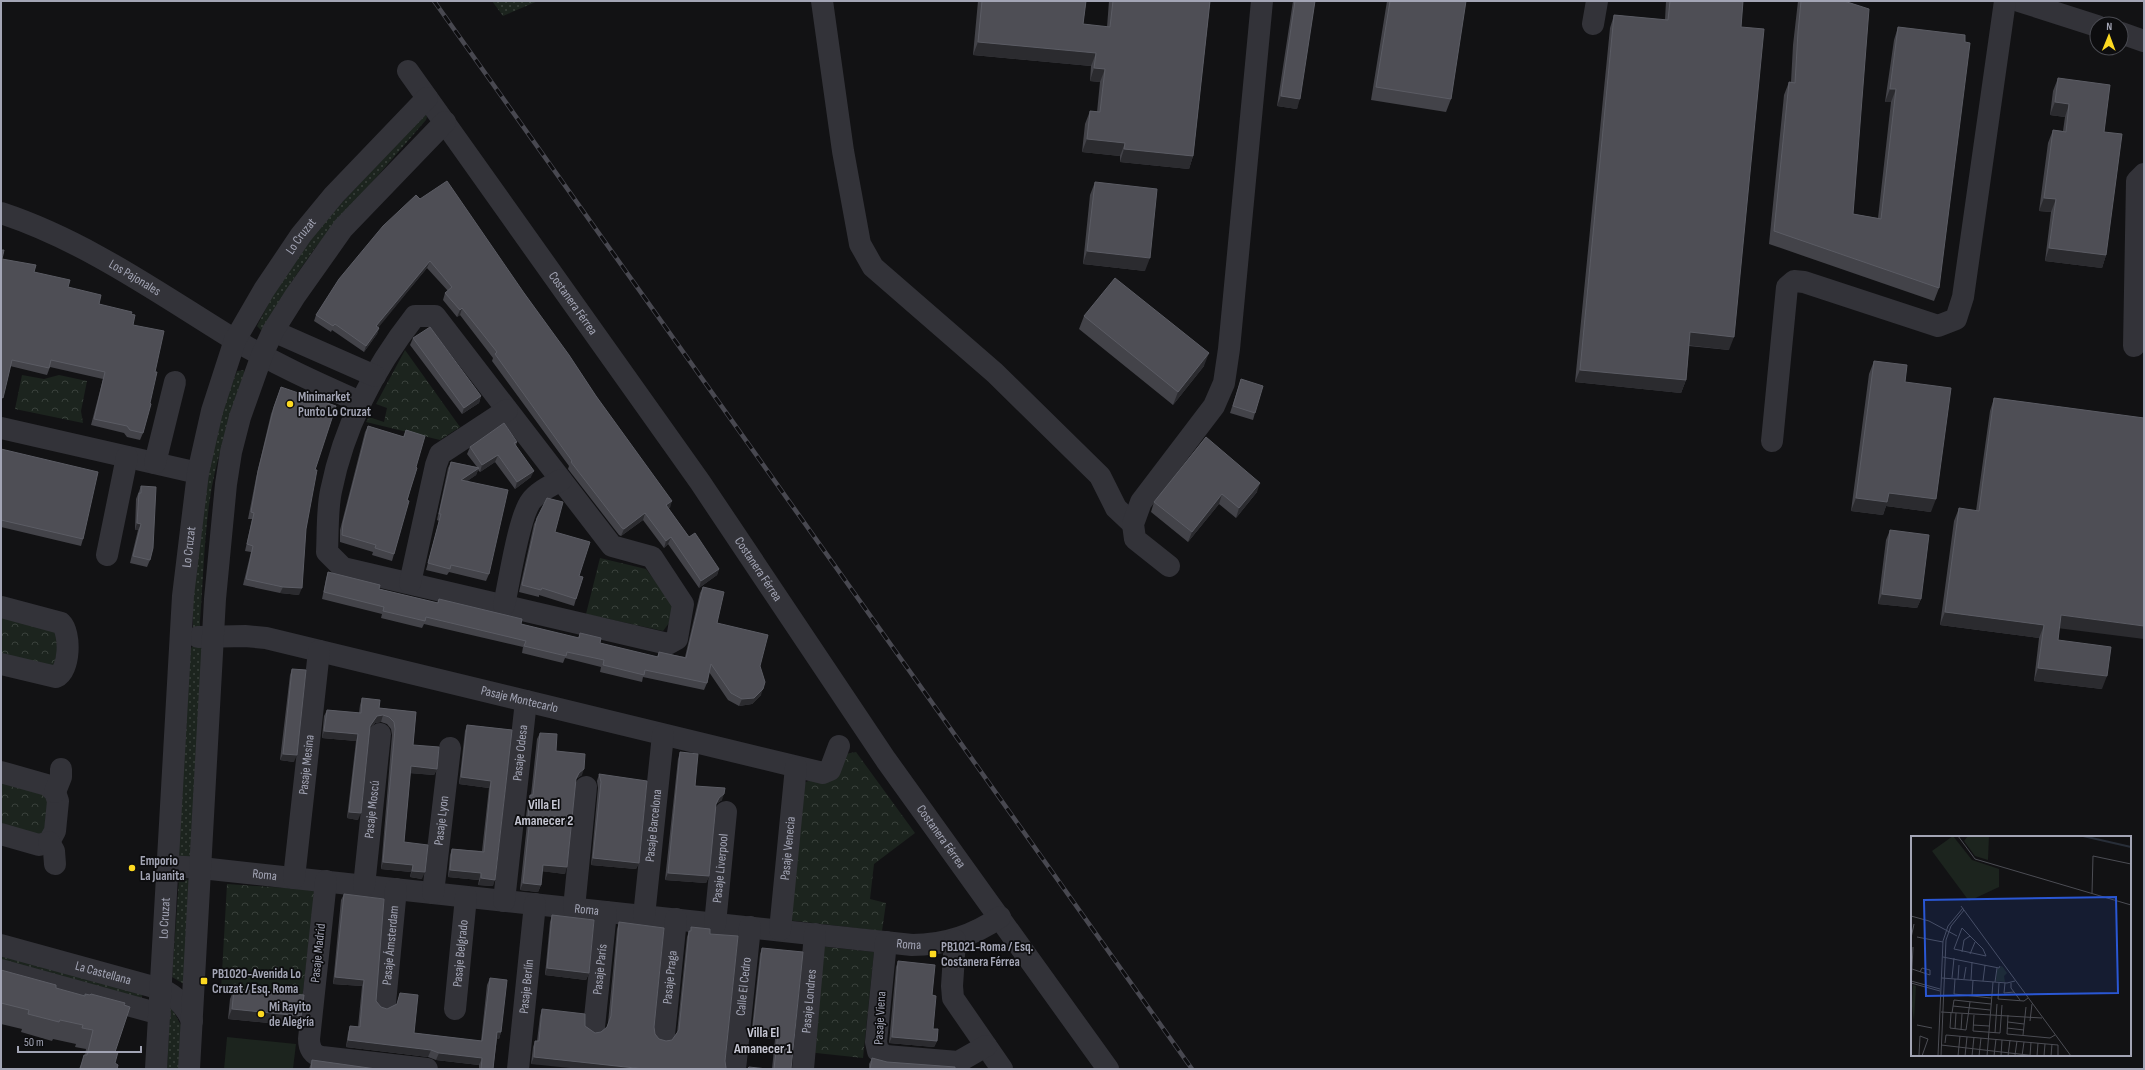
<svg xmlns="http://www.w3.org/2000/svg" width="2145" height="1070" font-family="'Sofia Sans Condensed',sans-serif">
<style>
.grass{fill:url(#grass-dots)}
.park{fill:url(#park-crowns)}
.pitch{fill:#1c241e}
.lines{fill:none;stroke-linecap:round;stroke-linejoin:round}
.minor{stroke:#333339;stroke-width:22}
.rail-casing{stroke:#484850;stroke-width:4.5}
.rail{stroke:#0d0d0f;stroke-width:3;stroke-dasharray:9;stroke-linecap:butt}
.wall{fill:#434349}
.shaded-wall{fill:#2b2b2f}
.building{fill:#4e4e55;stroke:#5b5c64}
.poi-dot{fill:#fdd921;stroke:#0d0d0f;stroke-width:1.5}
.labels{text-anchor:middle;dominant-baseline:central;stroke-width:3.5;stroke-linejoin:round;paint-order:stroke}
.street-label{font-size:13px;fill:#a3a5b5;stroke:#0d0d0f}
.poi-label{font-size:13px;font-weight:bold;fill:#a3a5b5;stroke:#0d0d0f;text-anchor:start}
.neighbourhood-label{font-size:14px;font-weight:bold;fill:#c4c5d1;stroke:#0d0d0f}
.inset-river{fill:none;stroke:#282e38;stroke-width:2}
.inset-road{fill:none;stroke:#4c4d54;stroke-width:1}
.view{fill:#2a57d4;fill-opacity:0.15;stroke:#2a57d4;stroke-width:2}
.inset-edge{fill:none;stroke:#a3a5b5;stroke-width:2}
</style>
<defs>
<pattern id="grass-dots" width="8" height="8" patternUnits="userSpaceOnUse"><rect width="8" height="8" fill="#1c241e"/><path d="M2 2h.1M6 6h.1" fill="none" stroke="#3a413c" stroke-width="1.8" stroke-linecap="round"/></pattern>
<pattern id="park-crowns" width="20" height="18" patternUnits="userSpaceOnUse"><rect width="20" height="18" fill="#1c241e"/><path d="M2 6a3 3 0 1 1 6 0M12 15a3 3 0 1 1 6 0" fill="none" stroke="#3a413c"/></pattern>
</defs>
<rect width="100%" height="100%" fill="#121214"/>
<path class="grass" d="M492 1H538L503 16Z
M425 113 427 117 426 120 315 248 292 281 268 327 263 332 257 326 275 291 310 237Z
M244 370 245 375C230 418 215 460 209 505 204 543 203 583 200 621V627L196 629 193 627C193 581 193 530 202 484 209 449 224 405 237 371Z
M195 644 201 645 203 652 190 858H178L190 649Z
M179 878 190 880 184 984 172 977Z
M1 950 144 989 141 1000 1 961Z
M170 1005 181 1025 179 1069H167Z"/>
<path class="park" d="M405 350 460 427 440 440 366 422 369 417 384 422 387 408 376 404Z
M22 375 44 379 59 375 87 381 81 411 83 423 15 409Z
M600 558 646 569 673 604 669 623 663 631 586 614Z
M1 613 57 628 58 667 1 658Z
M856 752 915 833 874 864 870 899 886 903 882 931 787 920 802 784 810 780 839 755Z
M1 778 49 794 44 837 1 829Z
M227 884 315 890 302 1000 221 990Z
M818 946 874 952 863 1058 807 1052Z"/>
<path class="pitch" d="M227 1037 296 1044 293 1069H224Z"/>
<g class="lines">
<g class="minor">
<path d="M822 1 843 151 860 244 873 267 995 373 1100 476 1116 508 1133 524"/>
<path d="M2019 1 2097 26"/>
<path d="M1593 24 1597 1"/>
<path d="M2121 33 2144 41"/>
<path id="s1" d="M408 71 700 482 886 760 1108 1069"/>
<path id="s2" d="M1 213C86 241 160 294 235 340 275 364 317 383 360 402"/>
<path d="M415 316H435L612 546 652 557 683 604 677 639 668 644 343 568 327 552C328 532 327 510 331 491 344 426 375 367 415 316Z"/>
<path d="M273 331 375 376"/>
<path d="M2134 346 2137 181 2144 174"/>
<path d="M1 428 198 473"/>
<path d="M1772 441 1787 287 1794 281 1804 282 1938 326 1956 319 1963 297 2005 1"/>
<path d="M155 463 175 382"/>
<path d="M107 555 127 457"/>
<path d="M1169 566 1135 539 1133 524 1141 502 1214 406 1224 383 1229 349 1262 1"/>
<path d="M410 583 436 465 440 454 507 410"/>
<path d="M504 605C509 583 519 516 531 501 538 491 551 486 561 480"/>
<path d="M1 607 61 623C71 633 70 671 56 677L1 664"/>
<path id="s3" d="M198 637 245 636 266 638 823 773 830 770 839 746"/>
<path d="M1 772 47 785 55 792 58 801 55 831 49 842 39 845 1 834"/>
<path d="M55 792 61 777V769"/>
<path d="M49 842 54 851 55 864"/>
<path id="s4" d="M168 866 201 868 912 945C945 945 973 936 1000 917"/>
<path id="s5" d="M294 878 319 651"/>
<path d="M326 881 309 1039C309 1049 313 1055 322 1057L427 1069"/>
<path id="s6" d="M364 886 380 734"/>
<path id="s7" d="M433 893 450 748"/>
<path id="s8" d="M504 901 526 701"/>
<path d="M574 908 586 787"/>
<path id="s9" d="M644 916 663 735"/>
<path id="s10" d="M715 924 726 812"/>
<path id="s11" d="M780 930 796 767"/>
<path d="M955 940 952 986 953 998 1002 1069"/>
<path d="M886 942 876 1042 878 1051 886 1056 958 1062 986 1046"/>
<path id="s12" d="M1 945 161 989C176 996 186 1006 192 1021"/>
<path d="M1 970 160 1014"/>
<path id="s13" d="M385 1003 396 889"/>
<path id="s14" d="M455 1009 466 897"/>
<path id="s15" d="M594 1027 606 912"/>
<path id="s16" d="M664 1035 676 919"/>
<path id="s17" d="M156 1069 183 596 198 473 212 411 235 340 264 290 301 235 334 195 427 98"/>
<path d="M189 1069 215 599 226 484 231 452 240 417 262 355 273 331 295 296 343 228 445 122"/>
<path id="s18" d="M518 1069 535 904"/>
<path id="s19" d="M735 1069 750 927"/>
<path id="s20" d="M803 1069 815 934"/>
</g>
<g class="rail-casing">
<path id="rail" d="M434 1 1192 1069"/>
</g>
<use href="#rail" class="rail"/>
</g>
<path class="wall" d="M978 1H1086L1083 24 1107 27 1109 1H1210L1193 156 1189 169 1120 162V156L1082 152 1085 124 1090 111 1097 112 1100 82 1090 81 1091 66 973 55Z
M1293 1H1315L1297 109 1277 106Z
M1387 1H1464L1451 99 1446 112 1371 100Z
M1666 1H1743L1741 27 1729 350 1689 346 1686 380 1681 393 1575 382 1610 28 1614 15 1665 20Z
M1798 1H1844L1853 214 1878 218 1891 102H1885L1894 40 1898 27 1939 288 1934 301 1769 244 1784 95 1789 82H1791L1793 45Z
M2058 78 2104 132 2106 255 2102 268 2045 261 2051 212 2039 211 2048 143 2053 130 2063 131 2065 117 2050 115 2053 91Z
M1095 182 1145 271 1083 264 1090 195Z
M420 199 524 293 596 396 670 508H668L689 537 719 569 717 575 699 588 668 544 664 548 643 520 621 536 619 535 568 469 569 466 492 361 493 358 460 315 457 317 443 300 445 293 448 291 427 268 378 327 379 328 377 334 364 352 332 330 331 332 314 321 316 315Z
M1 250 2 259 34 272 68 287 99 304 131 314 133 325 155 372 143 433 140 440 127 437 124 433 91 425 103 379 50 367 47 375 10 366 1 402Z
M1084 316 1204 366 1173 405 1079 329Z
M413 338 481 396 479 403 462 414 410 345Z
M1874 361 1905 382 1931 512 1886 506 1883 515 1851 511 1869 374Z
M1241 379 1255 413 1253 420 1230 413Z
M281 387 315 470 306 529 299 595 280 593 243 585 251 552 245 551 252 519H248L256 478 271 414Z
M1994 398 2059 628 2058 640 2102 689 2034 681 2039 638 1940 625 1954 521 1959 508 1976 511 1990 411Z
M368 426 403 437 406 430 416 467 394 554 392 561 372 555 373 552 340 542V530L365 432Z
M1206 437 1257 492 1236 518 1219 504 1188 542 1151 512 1154 502Z
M517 442 516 445 531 477 515 489 495 462 480 472 478 470 476 475 467 481 489 574 486 581 449 572 447 575 426 570 439 521 437 520 448 468 451 462 477 467 467 454 470 447Z
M1 449 83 539 81 546 1 527Z
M141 486 150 560 147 567 130 563 138 530H135L136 499Z
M537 518 555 532 579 576 576 599 574 606 539 595V597L519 592 534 524Z
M1890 530 1921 599 1917 608 1878 604 1886 540Z
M328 572 379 589 437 603 439 599 521 624 578 638 580 633 600 643 657 657 659 652 685 657 700 593 703 587 717 623 760 666 761 695 752 704 739 706 728 700 709 672 707 683 704 690 643 677 642 682 600 672 601 667 565 658 563 663 522 653 523 647 424 624 422 628 381 618 382 614 322 599 326 579Z
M292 669 294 762 280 760 290 675Z
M362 698 379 708 416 712 413 745 437 769 434 775 410 773 404 842 422 879 410 877 411 872 381 869 392 735 391 729 387 724 381 722 375 723 370 730 358 820 347 818 356 741 322 738 324 716 327 710 359 713 360 705Z
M467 725 512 730 493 886 478 885 479 880 448 877 450 855 452 849 482 851 489 788 459 784 465 731Z
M540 733 556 751 582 775 576 779 565 874 542 871 541 885 538 892 520 890 527 824 525 823 528 802 530 795H531L537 739Z
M680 752 695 786 722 800 716 804 709 876 706 883 665 880 678 759Z
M599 774 639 863 636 869 591 865 598 788 597 781Z
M344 894 376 1001 381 1007 387 1009 397 1004 400 993 414 1033 481 1041 487 985 490 978 501 1032 499 1039H497L493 1069H479V1065L436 1060 428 1057 346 1047 348 1033 350 1026 358 1027 362 986 333 984 341 900Z
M552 915 589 973 586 980 545 975 550 922Z
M619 922 654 1027 655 1034 659 1039 666 1041 672 1040 677 1033 687 937 689 931H690L691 927 710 934 726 1068 531 1064 533 1047 535 1041H537L540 1016 542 1009 585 1026 595 1033 601 1032 607 1028 608 1023 617 929Z
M762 948 791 1069H772L775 1039 751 1037 760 954Z
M898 961 932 995 933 1029 937 1041 934 1047 889 1043 896 967Z
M1 970 56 988 115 1052V1063L117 1069H79L85 1055 86 1049 75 1047 76 1044 53 1039 52 1041 21 1032 22 1029 1 1024Z
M234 989 301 1016 298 1026 228 1019 230 999Z
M872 1058 887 1062 955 1069H869V1064Z
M312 1060 376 1069H309Z"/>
<path class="shaded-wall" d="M978 42 1096 53 1091 66 973 55Z
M1094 68 1105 69 1100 82 1090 81Z
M1890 89H1896L1891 102H1885Z
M1281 96 1300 99 1297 109 1277 106Z
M2055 102 2069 104 2065 117 2050 115Z
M1087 139 1125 143 1120 156 1082 152Z
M1124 149 1193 156 1189 169 1120 162Z
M2044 198 2056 199 2051 212 2039 211Z
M2049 248 2106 255 2102 268 2045 261Z
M1087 251 1150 258 1145 271 1083 264Z
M430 261 427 268 374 333 376 326Z
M462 308 460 315 457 317 460 310Z
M379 328 377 334 364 352 366 346Z
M1690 332 1734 337 1729 350 1686 345Z
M1209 353 1204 366 1173 405 1178 392Z
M1580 370 1686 380 1681 393 1575 382Z
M481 396 479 403 462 414 464 408Z
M498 455 495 462 480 472 482 465Z
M479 468 476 475 459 487 461 480Z
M534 471 531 477 515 489 517 482Z
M1260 483 1257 492 1236 518 1239 508Z
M1889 493 1936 499 1931 512 1886 506 1883 515 1851 511 1856 498Z
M1222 494 1219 504 1188 542 1192 532Z
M672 501 670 508 663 512 666 505Z
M645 513 643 520 621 536 624 529Z
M137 523 141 524 138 530H135Z
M671 537 668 544 664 548 666 541Z
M719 569 717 575 699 588 701 581Z
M283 587 302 588 299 595 280 593Z
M1882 594 1921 599 1917 608 1878 604Z
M1945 612 2044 625 2039 638 1940 625Z
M2061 615 2144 626V639L2057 628Z
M2038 668 2107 676 2102 689 2034 681Z
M763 689 761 695 752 704 739 706 742 699Z
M383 715 381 722 375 723 368 732 370 726 377 716Z
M324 731 358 734 356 741 322 738Z
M283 754 297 755 294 762 280 760Z
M411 766 437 769 434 775 408 773Z
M584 769 582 775 576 779 579 773Z
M461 777 491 781 489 788 459 784Z
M724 794 722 800 716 804 719 798Z
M349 812 361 813 358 820 347 818Z
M528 817H530L527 824 525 823Z
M593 858 639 863 636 869 591 865Z
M383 862 413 865 411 872 381 869Z
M543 865 567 867 565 874 540 871Z
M450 870 481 873 479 880 448 877Z
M412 871 425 872 422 879 410 877Z
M668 873 709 876 706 883 665 880Z
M481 878 495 880 493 886 478 885Z
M523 883 541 885 538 892 520 890Z
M547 968 589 973 586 980 545 975Z
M335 977 364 980 362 986 333 984Z
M232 1009 301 1016 298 1026 228 1019Z
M753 1030 778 1032 775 1039 751 1037Z
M497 1032H501L499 1039H495Z
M892 1037 937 1041 934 1047 889 1043Z
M348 1040 431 1050 428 1057 346 1047Z
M439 1053 482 1058 479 1065 436 1060Z
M534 1057 644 1069H580L531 1064Z"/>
<path class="building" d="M982 1H1086L1083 24 1110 27 1113 1H1210L1193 156 1124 149 1125 143 1087 139 1090 111 1100 112 1105 69 1094 68 1096 53 978 42Z
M1295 1H1315L1300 99 1281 96Z
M1390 1H1466L1451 99 1376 87Z
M1670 1H1743L1741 27 1764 29 1734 337 1690 332 1686 380 1580 370 1614 15 1668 20Z
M1801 1H1844L1869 9 1853 214 1881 219 1896 89H1890L1898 27 1965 35V42L1970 43 1939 288 1774 231 1789 82 1795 83 1798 32Z
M2058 78 2110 85 2104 132 2122 134 2106 255 2049 248 2056 199 2044 198 2053 130 2066 132 2069 104 2055 102Z
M447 181 524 293 569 355 596 396 672 501 666 505 689 537 695 533 719 569 701 581 671 537 666 541 645 513 624 529 622 528 571 462 572 461 495 354 497 352 462 308 460 310 445 293 452 287 430 261 376 326 379 328 366 346 335 324 333 326 316 315 339 279 383 226 416 195 420 199Z
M1095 182 1157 189 1150 258 1087 251Z
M1 250H4L2 259 36 265 34 272 70 280 68 287 101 295 99 304 132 312 131 314 135 315 133 325 164 331 155 372H157L150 403 151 404 143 433 130 430 127 426 94 419 105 372 51 360 49 368 12 360 3 398 1 397Z
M1115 278 1209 353 1178 392 1084 316Z
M430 327 481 396 464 408 413 338Z
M1874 361 1907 365 1905 382 1951 388 1936 499 1889 493 1887 502 1856 498Z
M1241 379 1263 386 1255 413 1233 406Z
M281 387 336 406 315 470H317L306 529 302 588 283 587 246 579 253 546 247 544 254 513 251 512 258 471 274 407Z
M1994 398 2144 418V626L2061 615 2058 640 2111 647 2107 676 2038 668 2044 625 1945 612 1959 508 1979 511Z
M504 423 517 442 514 443 534 471 517 482 498 455 482 465 470 447Z
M368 426 404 437 406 430 425 436 416 467 417 468 407 500 409 501 394 554 375 548 376 545 342 535 343 523Z
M1206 437 1260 483 1239 508 1222 494 1192 532 1154 502Z
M1 449 98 472 83 539 1 520Z
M451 462 479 468 461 480 508 490 489 574 451 565 450 569 428 563 441 514H439Z
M141 486 156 487 153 548 150 560 133 556 141 524 137 523 139 493H141Z
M547 498 563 502 555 532 590 542 579 576 583 577 576 599 542 588 541 590 522 585 537 518Z
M1890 530 1929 535 1921 599 1882 594Z
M328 572 380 585 379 589 438 603 439 599 522 619 521 624 579 638 580 633 601 638 600 643 658 657 659 652 686 658 703 587 724 592 717 623 768 635 760 666 765 682 763 689 754 698 742 699 731 693 711 664 707 683 645 670 644 675 603 665 604 660 567 652 566 656 524 646 526 641 426 617 425 621 383 611 384 607 324 592Z
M292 669 306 670 297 755 283 754Z
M362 698 380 700 379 708 416 712 413 745 439 747 437 769 411 766 404 842 428 845 425 872 412 871 413 865 383 862 395 729 394 722 389 717 383 715 377 716 370 726 361 813 349 812 358 734 324 731 327 710 361 713Z
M467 725 512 730 495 880 481 878V873L450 870 452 849 484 852 491 781 461 777Z
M540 733 557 734 556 751 585 754 584 769 579 773 576 779 567 867 543 865 541 885 523 883 530 817H528L530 795H533Z
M680 752 698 754 695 786 725 788 724 794 719 798 716 804 709 876 668 873Z
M599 774 647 781 639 863 593 858 601 782Z
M344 894 384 899 376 1001 381 1007 387 1009 397 1004 400 993 418 995 414 1033 482 1041 490 978 507 980 501 1032H497L493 1069H481L482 1058 439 1053 431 1050 348 1040 350 1026 360 1027 364 980 335 977Z
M552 915 594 920 589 973 547 968Z
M619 922 664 928 654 1027 655 1034 659 1039 666 1041 672 1040 679 1030 689 931H691V927L710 929V934L738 936 725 1061 726 1068 727 1069H644L534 1057 535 1041H539L542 1009 585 1014V1026L595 1033 601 1032 607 1027 611 1016Z
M762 948 803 952 791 1069H774L778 1032 753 1030Z
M898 961 935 965 932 995 936 996 933 1029H938L937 1041 892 1037Z
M1 970 56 985V988L85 996V994L90 995 91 994 125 1003 124 1005 130 1007 115 1052H118L115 1063 118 1065 117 1069H80L84 1055H87L93 1030 82 1028 83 1025 60 1020 59 1022 28 1014 29 1010 1 1003Z
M234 989 304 995 301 1016 232 1009Z
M872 1058 887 1062 955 1067V1069H870Z
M312 1060 376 1069H311Z
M749 1067 767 1069H747Z"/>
<g class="poi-dot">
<circle cx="290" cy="404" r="4"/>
<circle cx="132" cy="868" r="4"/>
<rect x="929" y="950" width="8" height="8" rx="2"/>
<rect x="200" y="977" width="8" height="8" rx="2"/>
<circle cx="261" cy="1014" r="4"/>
</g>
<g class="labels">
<g class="street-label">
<text stroke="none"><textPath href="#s17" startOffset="859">Lo Cruzat</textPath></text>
<text stroke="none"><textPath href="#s2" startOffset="149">Los Pajonales</textPath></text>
<text stroke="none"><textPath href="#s1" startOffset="285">Costanera Férrea</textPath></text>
<text stroke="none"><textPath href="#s17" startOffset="523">Lo Cruzat</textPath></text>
<text stroke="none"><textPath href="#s1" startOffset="609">Costanera Férrea</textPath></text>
<text stroke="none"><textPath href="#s3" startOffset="329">Pasaje Montecarlo</textPath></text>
<text stroke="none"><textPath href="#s8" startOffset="149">Pasaje Odesa</textPath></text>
<text stroke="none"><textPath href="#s5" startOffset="114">Pasaje Mesina</textPath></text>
<text stroke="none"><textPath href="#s6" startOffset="77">Pasaje Moscú</textPath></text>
<text stroke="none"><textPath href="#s7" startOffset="73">Pasaje Lyon</textPath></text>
<text stroke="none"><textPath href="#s9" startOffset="91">Pasaje Barcelona</textPath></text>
<text stroke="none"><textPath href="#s1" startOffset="933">Costanera Férrea</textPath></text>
<text stroke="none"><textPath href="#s11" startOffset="82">Pasaje Venecia</textPath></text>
<text stroke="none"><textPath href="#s10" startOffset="56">Pasaje Liverpool</textPath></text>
<text stroke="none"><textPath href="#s4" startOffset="97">Roma</textPath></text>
<text stroke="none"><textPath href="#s4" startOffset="421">Roma</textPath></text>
<text stroke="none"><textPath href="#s17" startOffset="151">Lo Cruzat</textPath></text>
<text stroke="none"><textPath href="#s4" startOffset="745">Roma</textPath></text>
<text stroke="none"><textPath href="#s13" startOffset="58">Pasaje Ámsterdam</textPath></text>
<text transform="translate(318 953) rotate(-84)">Pasaje Madrid</text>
<text stroke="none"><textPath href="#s14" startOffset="56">Pasaje Belgrado</textPath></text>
<text stroke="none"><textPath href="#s15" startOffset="58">Pasaje París</textPath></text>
<text stroke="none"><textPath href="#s12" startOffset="106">La Castellana</textPath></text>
<text stroke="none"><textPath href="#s16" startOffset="58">Pasaje Praga</textPath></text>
<text stroke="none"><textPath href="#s19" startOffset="83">Calle El Cedro</textPath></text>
<text stroke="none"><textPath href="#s18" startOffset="83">Pasaje Berlín</textPath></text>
<text stroke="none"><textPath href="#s20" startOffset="68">Pasaje Londres</textPath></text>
<text transform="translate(880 1018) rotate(-87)">Pasaje Viena</text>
</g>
<g class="poi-label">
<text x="298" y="397">Minimarket<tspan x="298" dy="15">Punto Lo Cruzat</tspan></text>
<text x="140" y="861">Emporio<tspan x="140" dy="15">La Juanita</tspan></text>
<text x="941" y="947">PB1021-Roma / Esq.<tspan x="941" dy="15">Costanera Férrea</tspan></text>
<text x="212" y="974">PB1020-Avenida Lo<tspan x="212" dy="15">Cruzat / Esq. Roma</tspan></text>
<text x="269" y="1007">Mi Rayito<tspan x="269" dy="15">de Alegría</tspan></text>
</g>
<g class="neighbourhood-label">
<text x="544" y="804">Villa El<tspan x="544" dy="16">Amanecer 2</tspan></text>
<text x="763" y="1032">Villa El<tspan x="763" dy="16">Amanecer 1</tspan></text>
</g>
</g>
<g transform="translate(1911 836)">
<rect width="220" height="220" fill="#121214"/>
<path d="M42 0 61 24 88 33V51L58 65 21 15ZM57 0H78L77 24 64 20 53 5Z" fill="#1c241e"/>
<path d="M91 130 96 137 93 140 94 146 85 145 86 133ZM2 149 5 150 3 184 1 170Z" fill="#1c241e"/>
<path class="inset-river" d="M172 0 220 11"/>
<path class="inset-road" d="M47 0 64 23 220 69M181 57 182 20 220 28M50 70 160 220M0 80 18 85 46 100M51 92 72 113 75 120 43 113ZM6 101 32 106M0 102 3 88M51 116 53 104 59 100M59 118 64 106M32 121 88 132 89 130M1 133 19 139V134L11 132 9 136M31 142 96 147 104 145M41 142 43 122M44 143 43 158 80 162M47 143 48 129M53 143 55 131M60 144 61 126M0 145 29 153M72 145 74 129M84 146 86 132M0 147 29 155M88 147 87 163 113 165 117 162M94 147 93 157 103 156M100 147V152L109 164M0 151 2 111M61 160 62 144M42 170 79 174M30 176 131 182M40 177 39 192 55 194 59 166M41 177 43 164 80 168M63 179 62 195 89 197 91 169M97 179 96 198 139 202 144 199M119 185 121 168M97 186 113 188M6 189 21 192M62 189 78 190M96 192 113 194M44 193 45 177M50 194 51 178M84 197 86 168M112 199 115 171M34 207 35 199 147 209V220M30 209 125 220M8 219 9 200 17 203 11 220M104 219 106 205M27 220 32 105 37 90 52 72M30 220 35 104 40 90 53 74M47 220 49 200M54 220 56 201M61 220 63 201M68 220 70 202M76 220 82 146M83 220 85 203M90 220 91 204M97 220 99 204M111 220 113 206M119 220 120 206M126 220 127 207M133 220 134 208M140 220 141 208"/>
<path class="view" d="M205 61 207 157 15 160 13 64Z"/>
<rect width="220" height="220" class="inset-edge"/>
</g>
<rect width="2145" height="1070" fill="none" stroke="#a3a5b5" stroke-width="4"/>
<g transform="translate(2109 36) rotate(1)"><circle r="19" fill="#0d0d0f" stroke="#494a51"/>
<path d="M0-3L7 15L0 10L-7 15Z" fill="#fdd921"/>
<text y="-6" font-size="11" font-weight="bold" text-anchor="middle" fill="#a3a5b5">N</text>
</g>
<path d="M18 1046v6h123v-6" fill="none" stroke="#a3a5b5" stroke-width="2"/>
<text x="24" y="1046" font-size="12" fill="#a3a5b5" stroke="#0d0d0f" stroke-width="3" paint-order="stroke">50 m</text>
</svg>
